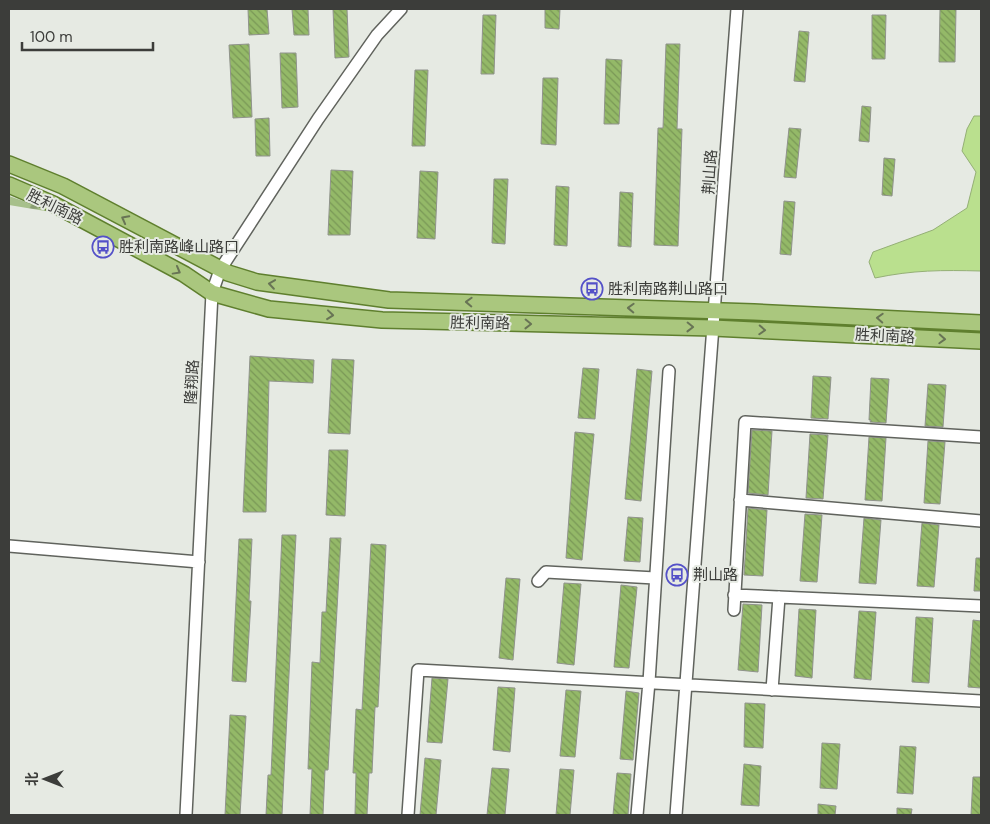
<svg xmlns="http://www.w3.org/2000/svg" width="990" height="824" font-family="'DM Sans','Noto Sans SC',sans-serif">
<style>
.forest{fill:url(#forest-firs)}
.water{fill:#bae08e;stroke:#94af75}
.building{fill:url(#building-back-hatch);stroke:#90938c}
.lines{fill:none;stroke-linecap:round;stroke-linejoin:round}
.minor-casing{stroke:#60635d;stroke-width:14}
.major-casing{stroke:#5f7f2e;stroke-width:18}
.minor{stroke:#fff;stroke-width:11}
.major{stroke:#aac77e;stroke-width:15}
.oneway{stroke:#687455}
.labels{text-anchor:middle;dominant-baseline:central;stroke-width:4;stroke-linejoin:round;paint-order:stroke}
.street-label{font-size:15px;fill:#3c3d3a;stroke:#e6eae3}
.poi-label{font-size:15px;fill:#3c3d3a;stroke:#e6eae3;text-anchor:start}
</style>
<defs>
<pattern id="forest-firs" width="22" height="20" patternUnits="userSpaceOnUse" patternTransform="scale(1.25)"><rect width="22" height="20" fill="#a7c08b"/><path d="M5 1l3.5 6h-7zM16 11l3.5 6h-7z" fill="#899d73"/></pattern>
<pattern id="building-back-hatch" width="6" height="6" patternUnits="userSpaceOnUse" patternTransform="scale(1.25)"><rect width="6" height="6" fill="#94b968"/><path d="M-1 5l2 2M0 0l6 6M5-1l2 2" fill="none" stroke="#7a9857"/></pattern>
</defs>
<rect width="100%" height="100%" fill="#e6eae3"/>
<path class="forest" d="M9 196 57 213 9 205Z"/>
<path class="water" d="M974 116H981V271C942 270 913 270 875 278L869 262 873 252 933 230 967 208 976 172 962 151 967 129Z"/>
<path class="building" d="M248 9H267L269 34 249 35Z
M292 9H308L309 35H294Z
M333 9H347L349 57 335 58Z
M545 9H560L559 29 545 28Z
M940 9H956L955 62H939Z
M483 15H496L494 74H481Z
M872 15H886L885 59H872Z
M799 31 809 32 805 82 794 81Z
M249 44 252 117 233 118 229 45Z
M666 44H680L677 129H682L678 246 654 245 658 128H663Z
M280 53H296L298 107 282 108Z
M606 59 622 60 619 124H604Z
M415 70H428L425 146H412Z
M543 78H558L556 145 541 144Z
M862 106 871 107 869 142 859 141Z
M269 118 270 156H256L255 119Z
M789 128 801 129 796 178 784 177Z
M884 158 895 159 892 196 882 195Z
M331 170 353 171 350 235H328Z
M420 171 438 172 435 239 417 238Z
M494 179H508L505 244 492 243Z
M556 186 569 187 567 246 554 245Z
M620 192 633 193 631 247 618 246Z
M784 201 795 202 791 255 780 254Z
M250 356 314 360 313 383 269 381 266 512H243Z
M332 359 354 360 350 434 328 433Z
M583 368 599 369 595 419 578 418Z
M637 369 652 371 641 501 625 499Z
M813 376 831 377 828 419 811 418Z
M871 378 889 379 886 423 870 422 871 420H869Z
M928 384 946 385 943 427 925 426Z
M752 430 772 431 768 495 748 493Z
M575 432 594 434 582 560 566 558Z
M810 434 828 435 823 499 806 498Z
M869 437 886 438 882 501 865 500Z
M928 441 945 442 940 504 924 503Z
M329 450H348L345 516 326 515Z
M748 508 767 510 763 576 744 575Z
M805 514 822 515 817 582 800 581Z
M628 517 643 518 640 562 624 561Z
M864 518 881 520 876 584 859 583Z
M922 523 939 525 934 587 917 586Z
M282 535H296L282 815H266L268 775H271Z
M330 538H341L328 770H325L323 815H310L312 769H308L312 662 320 663 322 612H326Z
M239 539H252L249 601H251L246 682 232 681Z
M371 544 386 545 378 707H375L372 773H369L367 815H355L356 773H353L356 709 362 710Z
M976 558H981V591H974Z
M506 578 520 579 513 660 499 658Z
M564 583 581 584 574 665 557 663Z
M621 585 637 587 629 668 614 667Z
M743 604 762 605 758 672 738 670Z
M799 609 816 610 812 678 795 676Z
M859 611 876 612 871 680 854 678Z
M916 617 933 618 929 683 912 682Z
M973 620 981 621V688L968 687Z
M432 678 448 679 442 743 427 742Z
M498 687 515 688 510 752 493 750Z
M566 690 581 691 575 757 560 756Z
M626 691 639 693 633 760 620 759Z
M745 703 765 704 763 748 744 747Z
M230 715 246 716 240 815H225Z
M822 743 840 744 837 789 820 788Z
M900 746 916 747 913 794 897 793Z
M425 758 441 760 436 815H420Z
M744 764 761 766 759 806 741 805Z
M492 768 509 769 505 815H487Z
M560 769 574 770 570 815H556Z
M617 773 631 774 628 815H613Z
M973 777H981V815H971Z
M818 804 836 806 835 815H818Z
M897 808 912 809 911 815H897Z"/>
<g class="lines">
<g class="minor-casing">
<path id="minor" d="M740 500 981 521
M9 546 199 562
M538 581 546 572 655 578
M734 595 981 606
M734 610 745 422 981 437
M772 690 779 597
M186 815 212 293 220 270 318 119 377 35 401 9
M408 815 418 670 981 701
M637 815 649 682 669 371
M676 815 737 9"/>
</g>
<g class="major-casing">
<path id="major" d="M9 164 63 186 228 273 257 282 389 300 754 312 981 323
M9 185 53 204 184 274 212 293 269 309 382 320 713 328 981 341"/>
</g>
<use href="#minor" class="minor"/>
<use href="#major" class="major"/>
</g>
<defs><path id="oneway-chevron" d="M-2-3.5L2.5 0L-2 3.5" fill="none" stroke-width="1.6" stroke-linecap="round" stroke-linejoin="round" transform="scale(1.25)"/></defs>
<g class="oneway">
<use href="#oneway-chevron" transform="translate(125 219) rotate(-152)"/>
<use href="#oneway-chevron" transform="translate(177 271) rotate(29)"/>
<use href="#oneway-chevron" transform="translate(272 284) rotate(-172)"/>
<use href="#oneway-chevron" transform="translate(469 302) rotate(-178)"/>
<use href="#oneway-chevron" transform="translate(631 308) rotate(-178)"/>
<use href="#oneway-chevron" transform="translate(330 315) rotate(6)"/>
<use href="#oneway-chevron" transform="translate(880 318) rotate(-177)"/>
<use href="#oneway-chevron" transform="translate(528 324) rotate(1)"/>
<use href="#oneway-chevron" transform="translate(690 327) rotate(1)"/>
<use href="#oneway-chevron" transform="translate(762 330) rotate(3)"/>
<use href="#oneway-chevron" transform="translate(942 339) rotate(3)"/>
</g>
<defs>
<g id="bus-ring" transform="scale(1.125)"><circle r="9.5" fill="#e6eae3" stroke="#5451c8" stroke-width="1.5"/><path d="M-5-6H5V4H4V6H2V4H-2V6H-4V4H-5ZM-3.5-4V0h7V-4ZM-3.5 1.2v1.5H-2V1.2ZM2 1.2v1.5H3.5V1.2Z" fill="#5451c8"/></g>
</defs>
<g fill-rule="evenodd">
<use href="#bus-ring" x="103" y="247"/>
<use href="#bus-ring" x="592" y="289"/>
<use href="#bus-ring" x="677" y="575"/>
</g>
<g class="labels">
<g class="street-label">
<text transform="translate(710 172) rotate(-86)">荆山路</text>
<text transform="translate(55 207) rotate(26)">胜利南路</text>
<text transform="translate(480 323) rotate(1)">胜利南路</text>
<text transform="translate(885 336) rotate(3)">胜利南路</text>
<text transform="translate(192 382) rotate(-87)">隆翔路</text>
</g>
<g class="poi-label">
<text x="119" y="247">胜利南路峰山路口</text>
<text x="608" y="289">胜利南路荆山路口</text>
<text x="693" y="575">荆山路</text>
</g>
</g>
<rect width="990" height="824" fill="none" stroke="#3c3d3a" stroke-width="20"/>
<g transform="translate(45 779) rotate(270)" stroke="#e6eae3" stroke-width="4" paint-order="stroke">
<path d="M0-4L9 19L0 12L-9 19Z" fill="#3c3d3a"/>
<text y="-8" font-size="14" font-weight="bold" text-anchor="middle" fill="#3c3d3a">北</text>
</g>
<path d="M22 42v8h131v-8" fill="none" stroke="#3c3d3a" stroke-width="2.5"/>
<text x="30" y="42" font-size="15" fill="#3c3d3a" stroke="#e6eae3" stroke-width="4" paint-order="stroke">100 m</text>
</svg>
